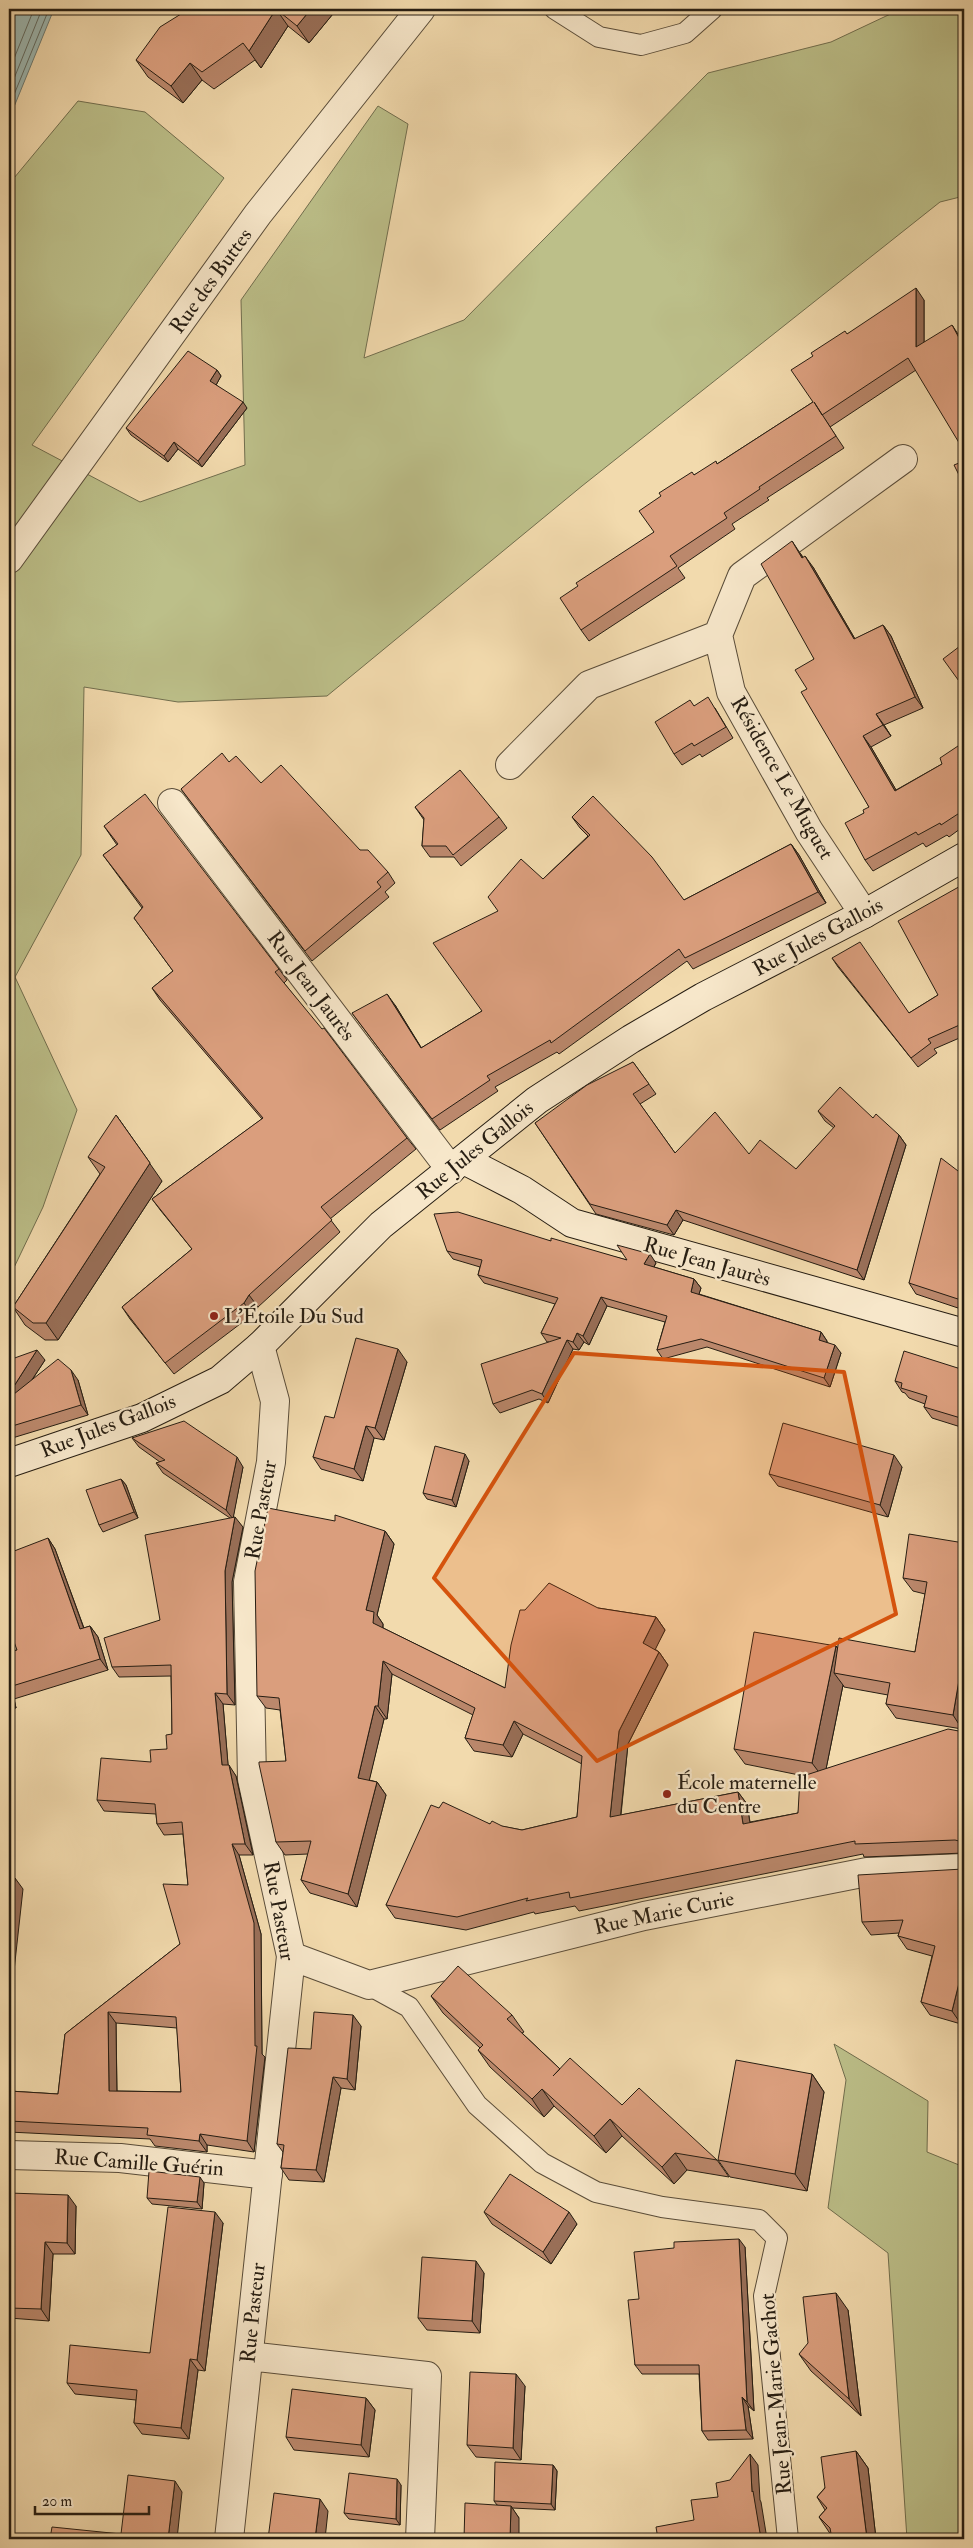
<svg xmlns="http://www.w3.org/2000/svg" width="973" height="2548" font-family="'IM FELL Double Pica',serif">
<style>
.green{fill:#bcbf89;stroke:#716e4e}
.water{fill:#9db9b3;stroke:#6d7b73}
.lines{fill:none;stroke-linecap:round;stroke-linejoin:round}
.shore{stroke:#626b62;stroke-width:1}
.lane-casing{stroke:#594c39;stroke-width:22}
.street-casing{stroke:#594c39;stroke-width:30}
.secondary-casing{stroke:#261d12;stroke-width:30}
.lane{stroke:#f7e7ca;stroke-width:20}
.street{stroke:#f7e7ca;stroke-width:28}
.secondary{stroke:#f7e7ca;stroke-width:28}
.wall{fill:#bb886c;stroke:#261d12;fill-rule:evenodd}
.shaded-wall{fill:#996f58;stroke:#261d12}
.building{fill:#da9e7d;stroke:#261d12;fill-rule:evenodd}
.marked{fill:#d5530d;fill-opacity:0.2;stroke:#d5530d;stroke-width:4;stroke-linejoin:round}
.poi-dot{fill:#8f2418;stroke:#f7e7ca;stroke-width:2}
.labels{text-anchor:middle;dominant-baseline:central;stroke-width:4.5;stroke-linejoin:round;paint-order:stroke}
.street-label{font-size:21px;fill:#261d12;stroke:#f7e7ca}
.poi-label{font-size:21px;fill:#261d12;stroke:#f7e7ca;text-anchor:start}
</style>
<rect width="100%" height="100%" fill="#f2daad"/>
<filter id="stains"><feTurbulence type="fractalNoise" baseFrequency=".004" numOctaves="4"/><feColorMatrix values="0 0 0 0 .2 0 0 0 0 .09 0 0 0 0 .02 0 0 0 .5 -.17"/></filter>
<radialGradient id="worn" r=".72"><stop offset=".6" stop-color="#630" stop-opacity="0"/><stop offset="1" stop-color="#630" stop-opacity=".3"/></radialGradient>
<path class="green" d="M901 9H964V196L940 202 582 486 327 696 178 702 84 687 81 855 15 977 77 1110 43 1207 9 1278V184L78 101 145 112 224 178 32 445 140 502 245 465 241 300 378 106 408 124 364 358 464 320 708 73 831 42Z
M834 2044 928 2101 927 2152 964 2167V2539H907L888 2253 828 2208 846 2080Z"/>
<path class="water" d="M9 9H54L9 119Z"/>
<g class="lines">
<path class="shore" d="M9 71 34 9
M9 91 42 9
M9 107 49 9"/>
<g class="lane-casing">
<path id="lane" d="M555 9 599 37 641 45 685 33 712 9
M369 1985 409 2007 477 2105 542 2163 596 2192 662 2207 759 2220 777 2238 764 2296 788 2539"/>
</g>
<g class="street-casing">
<path id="street" d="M9 559 258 214 421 9
M510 765 589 685 718 635
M172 803 451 1170
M864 914 809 831 731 692 718 635 742 576 903 459
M291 1956 369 1985 644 1916 867 1872 964 1868
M9 2155 120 2158 268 2175
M249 2356 427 2376 420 2539
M229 2539 291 1956 252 1779 248 1582 271 1462 275 1401 260 1346"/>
</g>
<g class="secondary-casing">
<path id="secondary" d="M464 1160 522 1190 572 1223 964 1333
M9 1463 142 1418 220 1380 260 1346 381 1225 537 1100 631 1039 703 997 864 914 964 857"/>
</g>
<use href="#lane" class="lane"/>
<use href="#street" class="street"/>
<use href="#secondary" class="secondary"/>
</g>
<path class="wall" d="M189 9H337L309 43 288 26 261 68 255 60 214 89 202 80 183 103 148 77 136 60Z
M924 300V342L960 337 916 370 830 427 824 418 844 448 767 498 769 500 732 524 735 529 678 568 685 578 589 641 581 630 654 532 694 475 717 464 813 402 847 334Z
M217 370 221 376 216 385 247 408 202 467 178 449 168 462 131 435 126 428Z
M800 553 803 557 813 567 855 639 883 625 891 636 923 708 884 725 891 736 871 747 896 790 942 764 964 742V826L949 837 947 835 926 847 923 843 873 871 865 860 864 813 869 807 807 689 814 659Z
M694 706 715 708 733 738 702 757 700 754 682 765 674 754Z
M229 762 360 850 388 872 395 883 385 892 389 897 312 961 181 789Z
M415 807 499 817 507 828 461 866 454 857H430L422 846 424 820Z
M572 817 684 900 791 844 799 855 826 903 693 969 687 961 559 1054 557 1052 495 1087 498 1091 440 1130 352 1013 395 1005 421 1048 482 1011 498 911 543 879 588 836 580 828Z
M104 826 279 969 287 980 284 983 407 1138 416 1149 330 1219 340 1232 258 1307 252 1315 174 1374 130 1319 122 1307 192 1249 161 1211 152 1199 262 1119 160 1000 152 988 173 971 134 918 142 908 103 855 117 845Z
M964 884V1036L934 1049 937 1053 918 1067 838 967 832 958 909 1013 938 995Z
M633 1062 656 1094 640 1104 675 1153 749 1154 796 1169 834 1128 825 1121 818 1111 873 1118 899 1135 906 1145 864 1280 683 1220 674 1235 596 1214 535 1123Z
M88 1157 162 1181 58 1340H45L25 1325 13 1307 100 1174Z
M964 1169V1310L916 1294 909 1283Z
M551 1241 627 1260 656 1263 654 1267 694 1279 701 1288 699 1294 821 1332 827 1341V1342L841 1353 830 1387 707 1347 663 1359 657 1350 665 1322 607 1306 589 1345 584 1342 579 1350 573 1349 548 1403 539 1399 500 1413 493 1404 549 1342H547L541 1333 555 1304 484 1283 478 1275 480 1267 453 1259 447 1251Z
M9 1360H45L32 1380H78L88 1415 9 1439Z
M407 1362 384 1440 374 1438 363 1481 321 1469 313 1457 334 1418Z
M964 1370V1428L932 1418 924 1407 925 1404 909 1398 905 1393 902 1392 895 1381Z
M132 1438 243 1467 233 1517 243 1527 232 1582 235 1705 223 1704 228 1765 236 1776 253 1855H239L261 1934 262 2054 265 2057 254 2152 207 2145V2152L155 2146 150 2139 9 2132V2091L58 2094 65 2034 180 1944 188 1885 183 1834 164 1835 157 1824 156 1814 104 1811 97 1800 151 1762 167 1749 172 1734 171 1676 119 1677 112 1667 160 1620 230 1518 163 1473 156 1463 160 1462 139 1447ZM116 2023 177 2028 181 2092 117 2091Z
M469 1461 456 1507 427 1499 423 1493Z
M902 1467 888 1517 778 1486 769 1474Z
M121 1479 126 1485 138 1518 103 1532 99 1525Z
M385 1531 394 1544 377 1615 383 1624V1628L505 1688 598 1608 656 1617 665 1630 655 1649 659 1652 668 1665 628 1744 621 1815 738 1792 747 1804 750 1822 798 1813 804 1776 745 1764 734 1749 836 1646 838 1648 915 1652 925 1594 913 1591 903 1578 964 1543V1718L962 1729 896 1718 886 1704 888 1695 844 1687 843 1685 826 1769 964 1732V1853L864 1857 863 1854 579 1911 575 1906 535 1914 534 1912 466 1930 395 1918 386 1905 439 1808 490 1824 522 1830 577 1817 582 1764 523 1734 512 1757 474 1751 465 1738 473 1715 392 1674 387 1719H384L369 1780 377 1782 386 1795 357 1907 310 1893 301 1880 308 1854 285 1855 276 1842 286 1761 280 1710 266 1708 257 1696Z
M48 1538 55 1549 84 1628 90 1626 98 1637 108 1670 14 1699 16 1708 10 1710 11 1715 9 1716V1652L17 1650Z
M963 1869 961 2024 930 2015 921 2002 932 1956 907 1949 898 1936 899 1933 871 1935 862 1922Z
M431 1996 512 2015 524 2032 522 2033 560 2069 717 2160 729 2177 687 2170 674 2184 622 2136 606 2153 554 2106 544 2117 490 2067 478 2050 480 2048 443 2013Z
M361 2026 355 2090 341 2088 324 2182 289 2180 281 2168 283 2152 277 2144 311 2049Z
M812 2074 824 2092 807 2191 730 2177 718 2160Z
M204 2183 202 2209 152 2204 147 2198Z
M9 2193 76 2206 75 2254H53L49 2321 9 2318Z
M484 2212 577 2224 551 2264 492 2224Z
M223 2223 205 2371 198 2370 189 2439 142 2434 134 2423 136 2400 75 2394 67 2383 150 2353Z
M745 2247 754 2411 748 2406 753 2439 708 2440 702 2431 699 2374H642L635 2365 639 2299Z
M484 2273 480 2333 427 2330 418 2318Z
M848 2310 861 2416 811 2371 799 2354Z
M525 2386 521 2460 476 2457 467 2445Z
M366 2398 375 2410 369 2457 294 2450 286 2437Z
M856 2451 868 2468 876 2539H832L831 2535 819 2517 825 2510 817 2497Z
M553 2465 557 2471 555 2510 512 2508 519 2518 497 2505 494 2501Z
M401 2485 400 2525 349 2519 344 2513Z"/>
<path class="shaded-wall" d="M276 9 288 26 261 68 249 51Z
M311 9H337L309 43 297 26Z
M190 63 202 80 183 103 171 86Z
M916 288 924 300V359L916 347Z
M952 325 960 337 964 345V347Z
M217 370 221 376 215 387 210 381Z
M243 402 247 408 202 467 198 461Z
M174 442 178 449 168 462 164 456Z
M792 541 800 553 810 569 802 558Z
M805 556 813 567 862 651 854 639Z
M883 625 891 636 923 708 915 697Z
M876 714 884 725 891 736 883 725Z
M863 736 871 747 903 802 895 791Z
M791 844 799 855 826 903 818 892Z
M387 994 395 1005 429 1060 421 1048Z
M116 1115 162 1181 58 1340 46 1323 150 1163Z
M899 1135 906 1145 864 1280 857 1270Z
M676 1210 683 1220 674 1235 667 1225Z
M650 1254 656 1263 650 1273 644 1264Z
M694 1279 701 1288 697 1300 691 1292Z
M249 1295 258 1307 252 1315 244 1303Z
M601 1297 607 1306 589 1345 583 1336Z
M821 1332 827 1341 825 1348 819 1340Z
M577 1333 584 1342 579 1350 573 1342Z
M567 1340 573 1349 548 1403 542 1394Z
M835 1345 841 1353 830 1387 824 1378Z
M398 1349 407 1362 384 1440 375 1428Z
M37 1350 45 1360 10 1413 9 1411V1394Z
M71 1370 78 1380 88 1415 81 1405Z
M366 1426 374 1438 363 1481 354 1469Z
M465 1454 469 1461 456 1507 452 1500Z
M894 1455 902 1467 888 1517 880 1505Z
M237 1457 243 1467 233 1519 226 1510Z
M121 1479 126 1485 138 1518 134 1512Z
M235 1517 243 1527 232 1582 235 1705 227 1694 225 1571Z
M385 1531 394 1544 377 1615 383 1624 382 1636 373 1623 366 1610Z
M48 1538 55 1549 88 1640 80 1629Z
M656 1617 665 1630 652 1656 643 1643Z
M90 1626 98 1637 108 1670 100 1659Z
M836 1646 847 1662 834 1673 843 1685 824 1779 812 1763Z
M964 1651V1718L962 1729 953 1715Z
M659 1652 668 1665 628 1744 619 1830 610 1817 619 1731Z
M383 1661 392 1674 387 1719 378 1706Z
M9 1692 14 1699 16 1708 9 1698Z
M215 1693 223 1704 229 1776 222 1765Z
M375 1706 384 1719 367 1790 358 1778Z
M514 1721 523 1734 512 1757 503 1745Z
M229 1765 236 1776 253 1855 245 1844Z
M377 1782 386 1795 357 1907 348 1894Z
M738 1792 747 1804 752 1836 743 1824Z
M232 1844 239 1855 261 1934 262 2054 265 2057 254 2152 247 2141Z
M15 1878 23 1889 12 1989 9 1984V1938Z
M964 1963V2012L961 2024 952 2011Z
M108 2012 116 2023 117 2102 109 2091Z
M353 2015 361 2026 355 2090 347 2079Z
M812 2074 824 2092 807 2191 795 2174Z
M333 2077 341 2088 324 2182 316 2170Z
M542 2089 554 2106 544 2117 532 2099Z
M610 2119 622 2136 606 2153 594 2136Z
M200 2134 207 2145V2152L199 2141Z
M675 2153 687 2170 674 2184 662 2167Z
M200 2177 204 2183 202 2209 197 2202Z
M68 2195 76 2206 75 2254 67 2243Z
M215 2212 223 2223 205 2371 197 2360Z
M569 2212 577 2224 551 2264 543 2252Z
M739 2239 745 2247 754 2411 747 2402Z
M45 2242 53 2254 49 2321 41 2309Z
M476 2261 484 2273 480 2333 472 2321Z
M836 2293 848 2310 861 2416 849 2399Z
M190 2359 198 2370 189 2439 181 2428Z
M516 2374 525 2386 521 2460 513 2448Z
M742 2397 748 2406 753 2439 746 2430Z
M366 2398 375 2410 369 2457 361 2445Z
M856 2451 868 2468 876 2539H867Z
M750 2454 758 2465 760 2500 761 2502 767 2539H761L752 2492Z
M553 2465 557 2471 555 2510 551 2504Z
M397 2479 401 2485 400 2525 396 2519Z
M175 2481 182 2492 177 2539H168Z
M320 2499 328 2511 325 2539H315Z
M511 2506 519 2518V2539H510Z"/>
<path class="building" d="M189 9H276L249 51 243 43 202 72 190 63 171 86 136 60 160 27Z
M276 9H311L297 26Z
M916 288V347L952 325 964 347V451L908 358 822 415 814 402 836 436 759 487 760 489 724 513 727 518 670 556 677 566 581 630 560 598 578 586 576 583 654 532 639 511 661 496 659 493 692 472 694 475 716 461 717 464 813 402 791 370 813 356 811 353 845 331 847 334Z
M188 351 217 370 210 381 243 402 198 461 174 442 164 456 126 428Z
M964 461V485L954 465Z
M792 541 802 558 805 556 854 639 883 625 915 697 876 714 883 725 863 736 895 791 942 764 940 758 964 742V810L941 825 940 823 918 835 916 832 865 860 845 823 864 813 863 810 869 807 801 692 807 689 795 670 814 659 761 564Z
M964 643V688L943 659Z
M708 697 726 727 694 746 692 743 674 754 655 722 690 700 694 706Z
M222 753 229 762 236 756 261 783 281 765 360 850H368L388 872 377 882 381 887 305 951 181 789Z
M460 770 499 817 453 855 446 846H422L424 818 415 807Z
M145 794 279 969 275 972 322 1029 324 1028 407 1138 321 1207 332 1220 249 1295 244 1303 165 1363 122 1307 192 1249 152 1199 263 1118 152 988 173 971 134 918 143 907 103 855 118 844 104 826Z
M593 796 652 857 684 900 791 844 818 892 685 958 679 949 551 1043 550 1040 487 1076 490 1080 432 1119 352 1013 387 994 421 1048 482 1011 433 943 498 911 488 897 521 859 543 879 590 835 572 817Z
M964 884V1023L928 1039 931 1043 911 1058 832 958 860 942 909 1013 938 995 898 921Z
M633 1062 649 1084 633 1094 675 1153 715 1112 749 1154 760 1140 796 1169 835 1126 818 1111 840 1087 873 1118 876 1114 899 1135 857 1270 676 1210 667 1225 590 1204 535 1123 587 1085Z
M116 1115 150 1163 46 1323H33L13 1307 105 1167 88 1157Z
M941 1158 962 1174 964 1169V1301L909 1283Z
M458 1212 551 1241V1238L627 1260 617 1245 650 1254 644 1264 694 1279 691 1292 821 1332 819 1340 835 1345 824 1378 701 1339 657 1350 667 1316 601 1297 583 1336 577 1333 573 1342 567 1340 542 1394 532 1390 493 1404 481 1364 561 1338 541 1333 558 1298 478 1275 482 1260 447 1251 434 1214Z
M356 1338 398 1349 375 1428 366 1426 354 1469 313 1457 325 1416 334 1418Z
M37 1350 9 1394V1360Z
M904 1351 964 1370V1419L924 1407 927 1396 901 1388 902 1383 895 1381Z
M58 1359 71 1370 81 1405 9 1427V1398Z
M184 1421 237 1457 226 1510 156 1463 165 1460 132 1438Z
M783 1423 894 1455 880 1505 769 1474Z
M435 1446 465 1454 452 1500 423 1493Z
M121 1479 134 1512 99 1525 86 1490Z
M268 1508 335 1521V1515L385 1531 366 1610 374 1612 373 1623 505 1688 511 1645 520 1610H525L549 1583 598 1608 656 1617 643 1643 659 1652 619 1731 610 1817 738 1792 743 1824 798 1813 800 1777 948 1729 964 1732V1843L963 1842 955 1840 855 1844V1841L570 1898 569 1892 526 1901 528 1898 457 1917 386 1905 431 1805 439 1808 443 1802 490 1824 492 1821 502 1826 522 1830 577 1817 582 1756 514 1721 503 1745 465 1738 475 1708 383 1661 378 1706H375L358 1778 377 1782 348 1894 301 1880 311 1841 276 1842 259 1764V1762L286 1761 279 1698 257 1696 255 1571Z
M235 1517 225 1571 227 1694 215 1693 222 1765H229L245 1844H232L254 1923 255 2046H257L247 2141 200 2134 199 2141 147 2135 148 2128 9 2121V2091L58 2094 65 2034 180 1944 163 1884 188 1885 182 1822 157 1824 155 1804 97 1800 101 1758 151 1762 150 1750 167 1749 166 1735 172 1734 171 1665 112 1667 104 1638 160 1620 145 1535ZM108 2012 176 2017 181 2092 109 2091Z
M909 1534 964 1543V1651L953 1715 886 1704 890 1683 834 1673 839 1638 915 1652 927 1582 903 1578Z
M48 1538 80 1629 90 1626 100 1659 9 1687V1652L17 1650 9 1628V1553Z
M754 1632 836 1646 812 1763 734 1749Z
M964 1867V1963L952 2011 921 2002 935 1946 898 1936 903 1920 862 1922 858 1875 963 1869Z
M9 1877 15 1878 9 1938Z
M458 1966 512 2015 507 2019 560 2069 553 2076 570 2058 622 2105 639 2088 717 2160 675 2153 662 2167 610 2119 594 2136 542 2089 532 2099 478 2050 483 2045 431 1996Z
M314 2012 353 2015 347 2079 333 2077 316 2170 281 2168 284 2145 277 2144 288 2048 311 2049Z
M736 2060 812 2074 795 2174 718 2160Z
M149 2171 200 2177 197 2202 147 2198Z
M510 2174 569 2212 543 2252 484 2212Z
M9 2193 68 2195 67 2243 45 2242 41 2309 9 2308Z
M168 2207 215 2212 197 2360 190 2359 181 2428 134 2423 137 2390 67 2383 70 2345 150 2353Z
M739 2239 747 2402 742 2397 746 2430 702 2431 699 2365H635L628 2300 639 2299 634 2252 674 2248V2242Z
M422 2257 476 2261 472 2321 418 2318Z
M836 2293 849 2399 799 2354 808 2343 803 2297Z
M470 2372 516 2374 513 2448 467 2445Z
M292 2389 366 2398 361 2445 286 2437Z
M856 2451 867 2539H832L830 2528 819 2517 827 2508 817 2497 825 2488 821 2457Z
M750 2454 752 2492 753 2491 761 2539H658L656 2527 694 2520 691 2500 718 2497 716 2483 730 2480Z
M495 2462 553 2465 551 2504 494 2501Z
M349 2473 397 2479 396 2519 344 2513Z
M128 2475 175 2481 168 2539H50L52 2527 121 2534Z
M274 2493 320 2499 315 2539H268Z
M465 2503 511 2506 510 2539H464Z"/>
<path class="marked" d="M574 1353 844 1372 896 1614 597 1761 434 1578Z"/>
<g class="poi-dot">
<circle cx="214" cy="1316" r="5"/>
<circle cx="667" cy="1794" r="5"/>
</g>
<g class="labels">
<g class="street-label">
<text transform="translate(211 281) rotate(-54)">Rue des Buttes</text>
<text transform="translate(782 778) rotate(60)">Résidence Le Muguet</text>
<text transform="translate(818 937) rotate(-28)">Rue Jules Gallois</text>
<text transform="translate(311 986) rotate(53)">Rue Jean Jaurès</text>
<text transform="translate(475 1150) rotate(-39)">Rue Jules Gallois</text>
<text transform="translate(707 1262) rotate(16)">Rue Jean Jaurès</text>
<text transform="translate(108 1426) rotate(-21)">Rue Jules Gallois</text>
<text transform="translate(261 1510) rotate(-80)">Rue Pasteur</text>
<text transform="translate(279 1911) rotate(80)">Rue Pasteur</text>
<text transform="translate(664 1913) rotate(-12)">Rue Marie Curie</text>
<text transform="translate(139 2163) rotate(4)">Rue Camille Guérin</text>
<text transform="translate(253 2313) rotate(-84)">Rue Pasteur</text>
<text transform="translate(776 2394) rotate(-95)">Rue Jean-Marie Gachot</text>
</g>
<g class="poi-label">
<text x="224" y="1316">L'Étoile Du Sud</text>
<text x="677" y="1782">École maternelle<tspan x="677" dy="24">du Centre</tspan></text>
</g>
</g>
<rect width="973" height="2548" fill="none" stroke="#f2daad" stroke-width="30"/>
<rect x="10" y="10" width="953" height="2528" fill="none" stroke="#261d12" stroke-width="2.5"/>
<rect x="15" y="15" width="943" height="2518" fill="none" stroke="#261d12"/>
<path d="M35 2506v8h114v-8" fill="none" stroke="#261d12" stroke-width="2.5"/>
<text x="42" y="2506" font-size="15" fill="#261d12" stroke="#f7e7ca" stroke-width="4" paint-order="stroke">20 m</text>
<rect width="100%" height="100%" filter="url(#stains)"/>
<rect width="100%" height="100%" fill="url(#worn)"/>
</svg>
